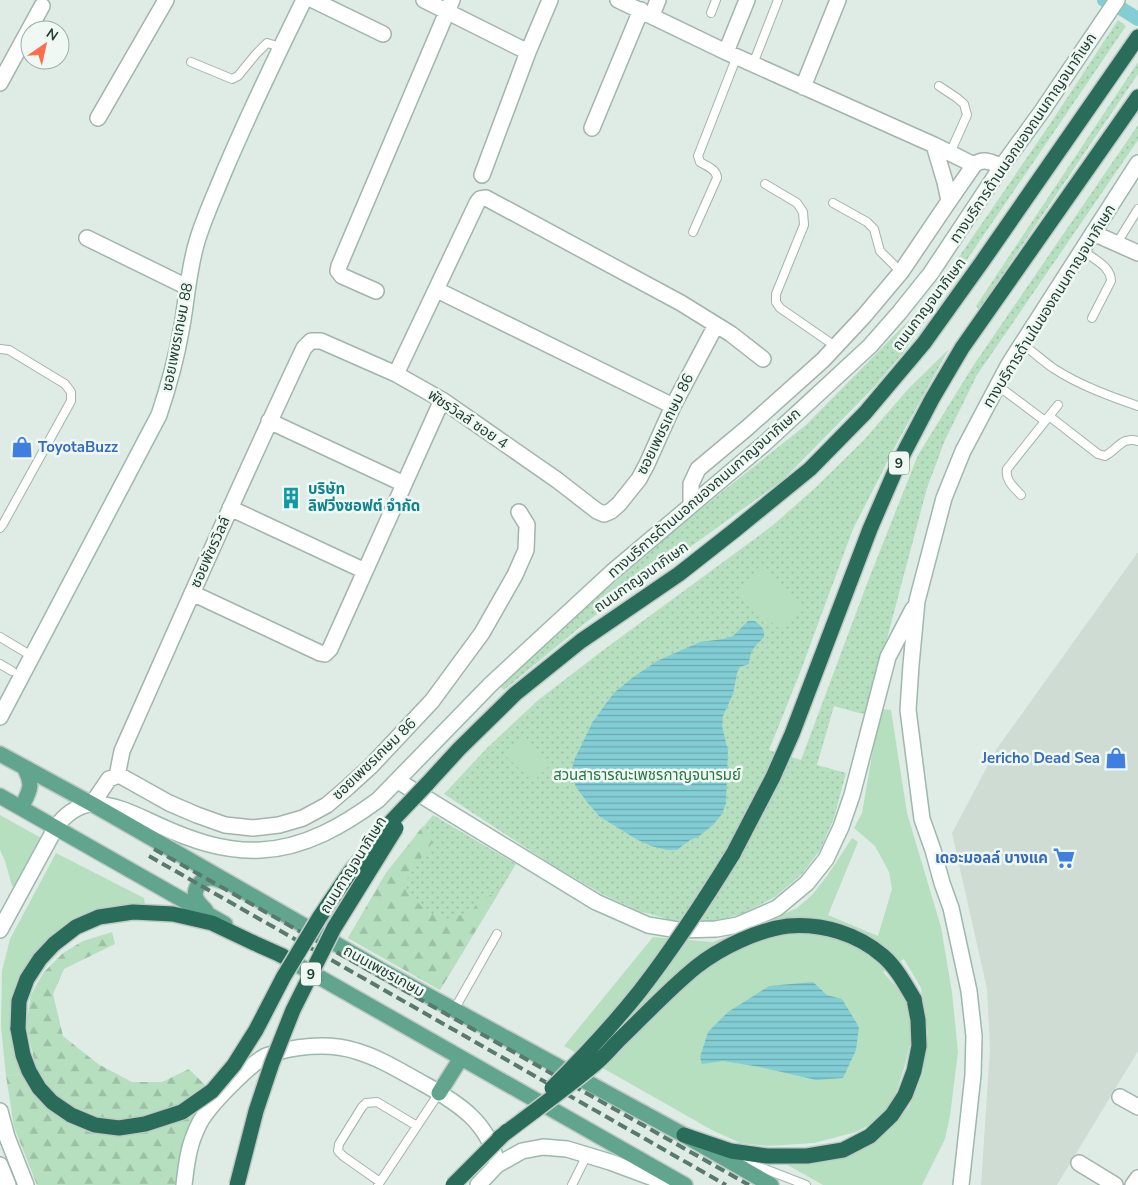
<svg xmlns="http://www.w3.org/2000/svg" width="1138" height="1185" font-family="'Nunito Sans','Noto Sans Thai',sans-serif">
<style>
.built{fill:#cedcd4}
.grass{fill:url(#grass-dots)}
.forest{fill:url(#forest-firs)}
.garden{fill:#b6dfbf}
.water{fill:url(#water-rules)}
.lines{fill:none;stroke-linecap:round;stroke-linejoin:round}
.canal{stroke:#83ced5;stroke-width:14}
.lane-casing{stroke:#a2b4ac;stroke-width:10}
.street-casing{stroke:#a2b4ac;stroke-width:18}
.secondary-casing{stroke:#9db8ad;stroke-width:18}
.primary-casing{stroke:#c0c9c6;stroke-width:18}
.highway-casing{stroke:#c0c9c6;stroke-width:18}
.lane{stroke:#fff;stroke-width:8}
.street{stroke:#fff;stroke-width:15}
.secondary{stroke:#fff;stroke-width:15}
.primary{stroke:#61a58f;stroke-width:15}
.highway{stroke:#296c59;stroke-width:15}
.rail{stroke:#59796e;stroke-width:4;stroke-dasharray:10 5;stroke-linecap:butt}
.highway-bridge-casing{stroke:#c0c9c6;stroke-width:18;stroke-linecap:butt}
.highway-bridge{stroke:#296c59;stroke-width:15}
.labels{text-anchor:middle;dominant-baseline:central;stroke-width:5;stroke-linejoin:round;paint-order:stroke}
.shield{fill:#f0f8f4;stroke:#5e756d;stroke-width:1}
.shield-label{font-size:14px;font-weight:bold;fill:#1f3d33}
.street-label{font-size:15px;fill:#1f3d33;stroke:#f0f8f4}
.shop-label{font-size:15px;font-weight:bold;fill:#366cbe;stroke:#f0f8f4;text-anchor:end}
.culture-label{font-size:15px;font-weight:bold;fill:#0d838f;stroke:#f0f8f4;text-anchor:start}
.park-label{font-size:15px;fill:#267740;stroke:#f0f8f4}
</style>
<defs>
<pattern id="grass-dots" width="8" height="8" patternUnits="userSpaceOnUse" patternTransform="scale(1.25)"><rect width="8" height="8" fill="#b6dfbf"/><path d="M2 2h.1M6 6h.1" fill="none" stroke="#9cc0a5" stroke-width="1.8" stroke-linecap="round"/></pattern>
<pattern id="forest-firs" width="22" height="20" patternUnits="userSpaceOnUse" patternTransform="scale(1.25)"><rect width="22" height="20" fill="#b6dfbf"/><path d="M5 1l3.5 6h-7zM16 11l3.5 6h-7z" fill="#9cc0a5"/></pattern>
<pattern id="water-rules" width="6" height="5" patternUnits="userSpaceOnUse" patternTransform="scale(1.25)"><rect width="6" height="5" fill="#83ced5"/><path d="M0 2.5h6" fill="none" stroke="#6ba8ad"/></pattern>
</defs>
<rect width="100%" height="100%" fill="#dfece5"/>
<path class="built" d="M1138 552V1051L1057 1185H981L990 1049 987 989 952 833 996 750Z"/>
<path class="grass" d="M1118 20 1126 26 928 317 902 354 875 386 783 480 585 623 504 690 498 684 678 527 806 425 930 299 1050 124Z
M1138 62V74L979 309 976 306Z
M1138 125V140L977 375 945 440 927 488 867 714 859 713 834 706 817 765 846 773 834 818 820 850 802 874 775 897 742 914 707 923 671 920 639 911 602 894 554 866 444 794 487 748 537 701 602 651 772 526 815 488 864 440 909 388 949 349 898 441 853 529 801 670 769 750 801 760 868 581 918 455 973 366Z
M433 815 516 864 440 990 348 938 386 873Z"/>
<path class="forest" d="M423 826 433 842 408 875 406 892 429 913 449 919 472 911 480 899 499 892 440 990 348 938 386 873Z
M112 932 115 944 64 969 53 994 63 1036 98 1064 132 1082H162L189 1069 215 1095 178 1185H37L14 1127 6 1076 21 1074 36 1067 26 1025 31 995 43 973 63 953 83 941Z"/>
<path class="garden" d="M759 567 804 606 782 631 737 593Z
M880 709 891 710 907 813 941 927 952 992 958 1052 950 1116 945 1139 922 1185H823L784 1163 849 1155 889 1130 909 1107 923 1074 928 1032 921 988 904 959 883 972 905 997 911 1013 913 1032 905 1065 893 1102 882 1118 856 1132 814 1143 768 1146 740 1143 710 1129 564 1046 653 937 713 942 761 924 797 908 812 895 827 876 852 838 858 842 828 915 878 936 892 889 889 872 875 846 854 828 862 813Z
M523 739 549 766 533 782 506 756Z
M0 815 41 838 14 887 12 886 5 861 0 850Z
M56 853 144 898 145 904 143 909 101 913 23 973 10 1005 12 1032 21 1074 6 1076 1 1027 2 971 10 939Z"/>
<path class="water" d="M748 621H755C761 626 765 629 764 637 754 648 751 648 749 664L740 667 737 673 733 694 723 716 722 726 728 751 726 803 722 814 713 825 698 837 690 840 677 850H667L651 846 636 839 599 816 587 802 576 787 571 772 575 758 582 744 592 723 607 702 615 692 632 678 657 661 700 642 723 639 733 636Z
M813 982 827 995 842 999 859 1027 856 1050 843 1078 816 1080 760 1067 723 1061 702 1064 700 1057 708 1032 728 1012 769 986Z"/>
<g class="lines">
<path class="canal" d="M1104 0 1119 7 1138 19"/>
<g class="lane-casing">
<path id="lane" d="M711 13 716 0
M191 62 232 79 238 76 256 54 267 43 281 47
M753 64 778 0
M939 86 957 98 964 104 967 115 950 153
M765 184 797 203 803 212 804 225 776 294V302L780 308 835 346
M833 203 867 222 874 229 880 251 901 272
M693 232 717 178C717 169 706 166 700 162L698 156 737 56
M1117 243 1138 209
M1082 250C1093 259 1111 266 1111 281L1092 318
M1022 344C1032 351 1042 360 1053 368 1079 385 1109 396 1138 406
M0 349 9 350 65 384 71 392V401L3 524 0 528
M997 385 1045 421
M1049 416 1098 454 1105 456C1118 449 1122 436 1138 441
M1021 495C1014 487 1005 481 1007 469L1058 405
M0 637 25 652
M0 664 12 671
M454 1010 497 934
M743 1163 765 1169 806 1185
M380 1182 343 1156 338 1151 339 1144 362 1107 366 1103 377 1102 417 1126
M378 1185 439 1093
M572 1185 587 1155"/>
</g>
<g class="street-casing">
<path id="street" d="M313 0 383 34
M424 0 528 52
M618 0 726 52 934 145 974 165
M652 15 658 0
M726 52 747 0
M0 83 42 6
M803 87 838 0
M98 118 166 0
M592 128 641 10
M934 145 945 182 949 201
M482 175 528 52 550 0
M1093 233 1138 253
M87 238 187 287
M437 290 673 406
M376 291 342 276 338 271 339 266 452 0
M396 374 477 203 480 199 486 198 681 303 731 334 763 359
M269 421 404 484
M691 504V484L698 469 747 428 823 360 864 316 901 272 949 201 974 165C984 157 991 163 1002 166
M230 508 365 571
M192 593 320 653 325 654 330 649 442 400
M117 776 122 751C182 616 241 481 304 348L311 341H321L396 374 442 400 557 480 597 511 604 514 611 511 619 504 639 479 647 464 673 406 716 325
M92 804 109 779 119 775 169 803 197 815 225 825 253 828 279 825 303 818 327 805 348 787 371 766 432 701 482 633 515 575 526 550 527 525 519 512
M1120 1097 1138 1107
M1079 1163 1115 1185
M0 1165 8 1185
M1133 1185 1138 1178"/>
</g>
<g class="secondary-casing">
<path id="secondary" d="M0 717 159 415C168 388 176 360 181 331 187 300 188 269 198 238 205 216 215 194 224 172 249 113 276 57 304 0
M398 781 596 902 648 925 678 930 716 929 738 925 777 908 807 883 826 859 841 827 852 795 888 657 913 609
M0 930 56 827C64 816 78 804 93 804 116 804 138 816 158 825 191 840 224 852 261 850 305 848 344 825 378 800L491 684 611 573 764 444 870 346 899 313 931 273 1002 166 1042 111 1117 0
M0 1111 7 1137 26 1185
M184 1185C186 1168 188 1149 195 1133 197 1128 200 1121 204 1116 213 1102 251 1063 266 1056 292 1046 328 1042 356 1051 380 1058 402 1072 424 1084 458 1103 490 1123 497 1165
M478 1185 497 1165 522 1151 543 1147 567 1149 610 1162 672 1185
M961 1185 973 1075 974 1036 969 991 951 908 942 883 933 850 922 819 908 710 911 665 917 601 944 498 963 451 1009 364 1138 163"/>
</g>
<g class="primary-casing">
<path id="primary" d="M0 754 92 804 383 971 684 1135 771 1185
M0 796 225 924
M21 808C30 790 34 786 24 767
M206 911C203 907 198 903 196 898 193 890 201 877 211 878 214 878 219 880 222 881
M282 956 685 1185
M439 1093 461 1058"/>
</g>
<g class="highway-casing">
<path id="highway" d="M427 784 459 749 515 694 581 641 679 574 735 530 810 469 865 413 924 343 982 262 1138 37
M733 854 773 777 792 734 870 529 899 462 932 399 962 348 1138 97
M18 1029 19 1001 27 979 40 959 54 944 76 927 99 917 133 912 173 914 212 923 254 943 283 956
M684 1135 731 1151 767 1156H807L843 1150 870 1136 892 1115 905 1095 914 1071 919 1046 918 1020 914 999"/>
</g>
<use href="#lane" class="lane"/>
<use href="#street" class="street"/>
<use href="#secondary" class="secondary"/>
<use href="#primary" class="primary"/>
<use href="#highway" class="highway"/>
<path class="rail" d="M154 849 749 1185
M149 856 726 1185"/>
<g class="highway-bridge-casing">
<path id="highway-bridge" d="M18 1029 23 1055 29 1071 39 1088 52 1102 71 1115 95 1125 119 1128 145 1124 182 1112 212 1091 234 1065 256 1030 284 976 319 918 350 872 389 824 427 784
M552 1088C583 1057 613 1025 640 991 674 947 704 901 733 854
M499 1138C531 1113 564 1090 595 1064 604 1057 611 1048 619 1040 644 1016 669 989 696 967 720 948 757 930 788 926 822 923 858 934 883 956 896 967 905 984 914 999
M237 1185 256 1111 272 1063 293 1010 334 928 396 828
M453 1185 507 1131"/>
</g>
<use href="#highway-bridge" class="highway-bridge"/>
</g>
<defs>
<g id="shop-bare" transform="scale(1.725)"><path d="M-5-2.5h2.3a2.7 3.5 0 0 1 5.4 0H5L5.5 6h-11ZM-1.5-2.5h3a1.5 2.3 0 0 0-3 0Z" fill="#3f7fe0" stroke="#f0f8f4" stroke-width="2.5" paint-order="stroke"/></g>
<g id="building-bare" transform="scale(1.725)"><path d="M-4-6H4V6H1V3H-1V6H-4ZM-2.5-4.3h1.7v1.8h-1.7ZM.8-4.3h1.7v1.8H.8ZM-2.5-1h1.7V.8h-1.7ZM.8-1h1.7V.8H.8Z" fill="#0f9aa8" stroke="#f0f8f4" stroke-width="2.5" paint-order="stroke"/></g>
<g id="supermarket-bare" transform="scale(1.725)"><path d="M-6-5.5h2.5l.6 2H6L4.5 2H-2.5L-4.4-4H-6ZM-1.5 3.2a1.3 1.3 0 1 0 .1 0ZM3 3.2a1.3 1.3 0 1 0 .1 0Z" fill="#3f7fe0" stroke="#f0f8f4" stroke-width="2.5" paint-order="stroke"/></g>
</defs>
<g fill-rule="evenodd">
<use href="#shop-bare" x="22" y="447"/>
<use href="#building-bare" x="291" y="498"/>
<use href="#shop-bare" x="1116" y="758"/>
<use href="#supermarket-bare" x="1064" y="858"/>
</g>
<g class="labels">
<g class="shield">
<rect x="889" y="451.5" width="20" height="23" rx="4"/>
<rect x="301" y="962.5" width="20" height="23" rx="4"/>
</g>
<g class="shield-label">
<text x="899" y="463">9</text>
<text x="311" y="974">9</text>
</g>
<g class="street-label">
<text transform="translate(1023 138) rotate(-56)">ทางบริการด้านนอกของถนนกาญจนาภิเษก</text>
<text transform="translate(929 304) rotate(-53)">ถนนกาญจนาภิเษก</text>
<text transform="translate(1049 306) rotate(-58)">ทางบริการด้านในของถนนกาญจนาภิเษก</text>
<text transform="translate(177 337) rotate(-79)">ซอยเพชรเกษม 88</text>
<text transform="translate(468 419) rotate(34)">พัชรวิลล์ ซอย 4</text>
<text transform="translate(665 424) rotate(-64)">ซอยเพชรเกษม 86</text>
<text transform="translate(704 493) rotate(-41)">ทางบริการด้านนอกของถนนกาญจนาภิเษก</text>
<text transform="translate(210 552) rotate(-66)">ซอยพัชรวิลล์</text>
<text transform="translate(641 577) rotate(-35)">ถนนกาญจนาภิเษก</text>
<text transform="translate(374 759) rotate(-44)">ซอยเพชรเกษม 86</text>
<text transform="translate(353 865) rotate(-58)">ถนนกาญจนาภิเษก</text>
<text transform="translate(384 971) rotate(29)">ถนนเพชรเกษม</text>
</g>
<g class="shop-label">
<text x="38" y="447" text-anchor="start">ToyotaBuzz</text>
<text x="1100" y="758">Jericho Dead Sea</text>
<text x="1048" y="858">เดอะมอลล์ บางแค</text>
</g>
<g class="culture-label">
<text x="308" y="489">บริษัท<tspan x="308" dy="17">ลิฟวิ่งซอฟต์ จำกัด</tspan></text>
</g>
<g class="park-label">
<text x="647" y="775">สวนสาธารณะเพชรกาญจนารมย์</text>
</g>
</g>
<g transform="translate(45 45) rotate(34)"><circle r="24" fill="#f0f8f4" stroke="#9cada7"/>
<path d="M0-4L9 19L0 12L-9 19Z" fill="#fc6c4d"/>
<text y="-8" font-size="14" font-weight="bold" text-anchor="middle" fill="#1f3d33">N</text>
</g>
</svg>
